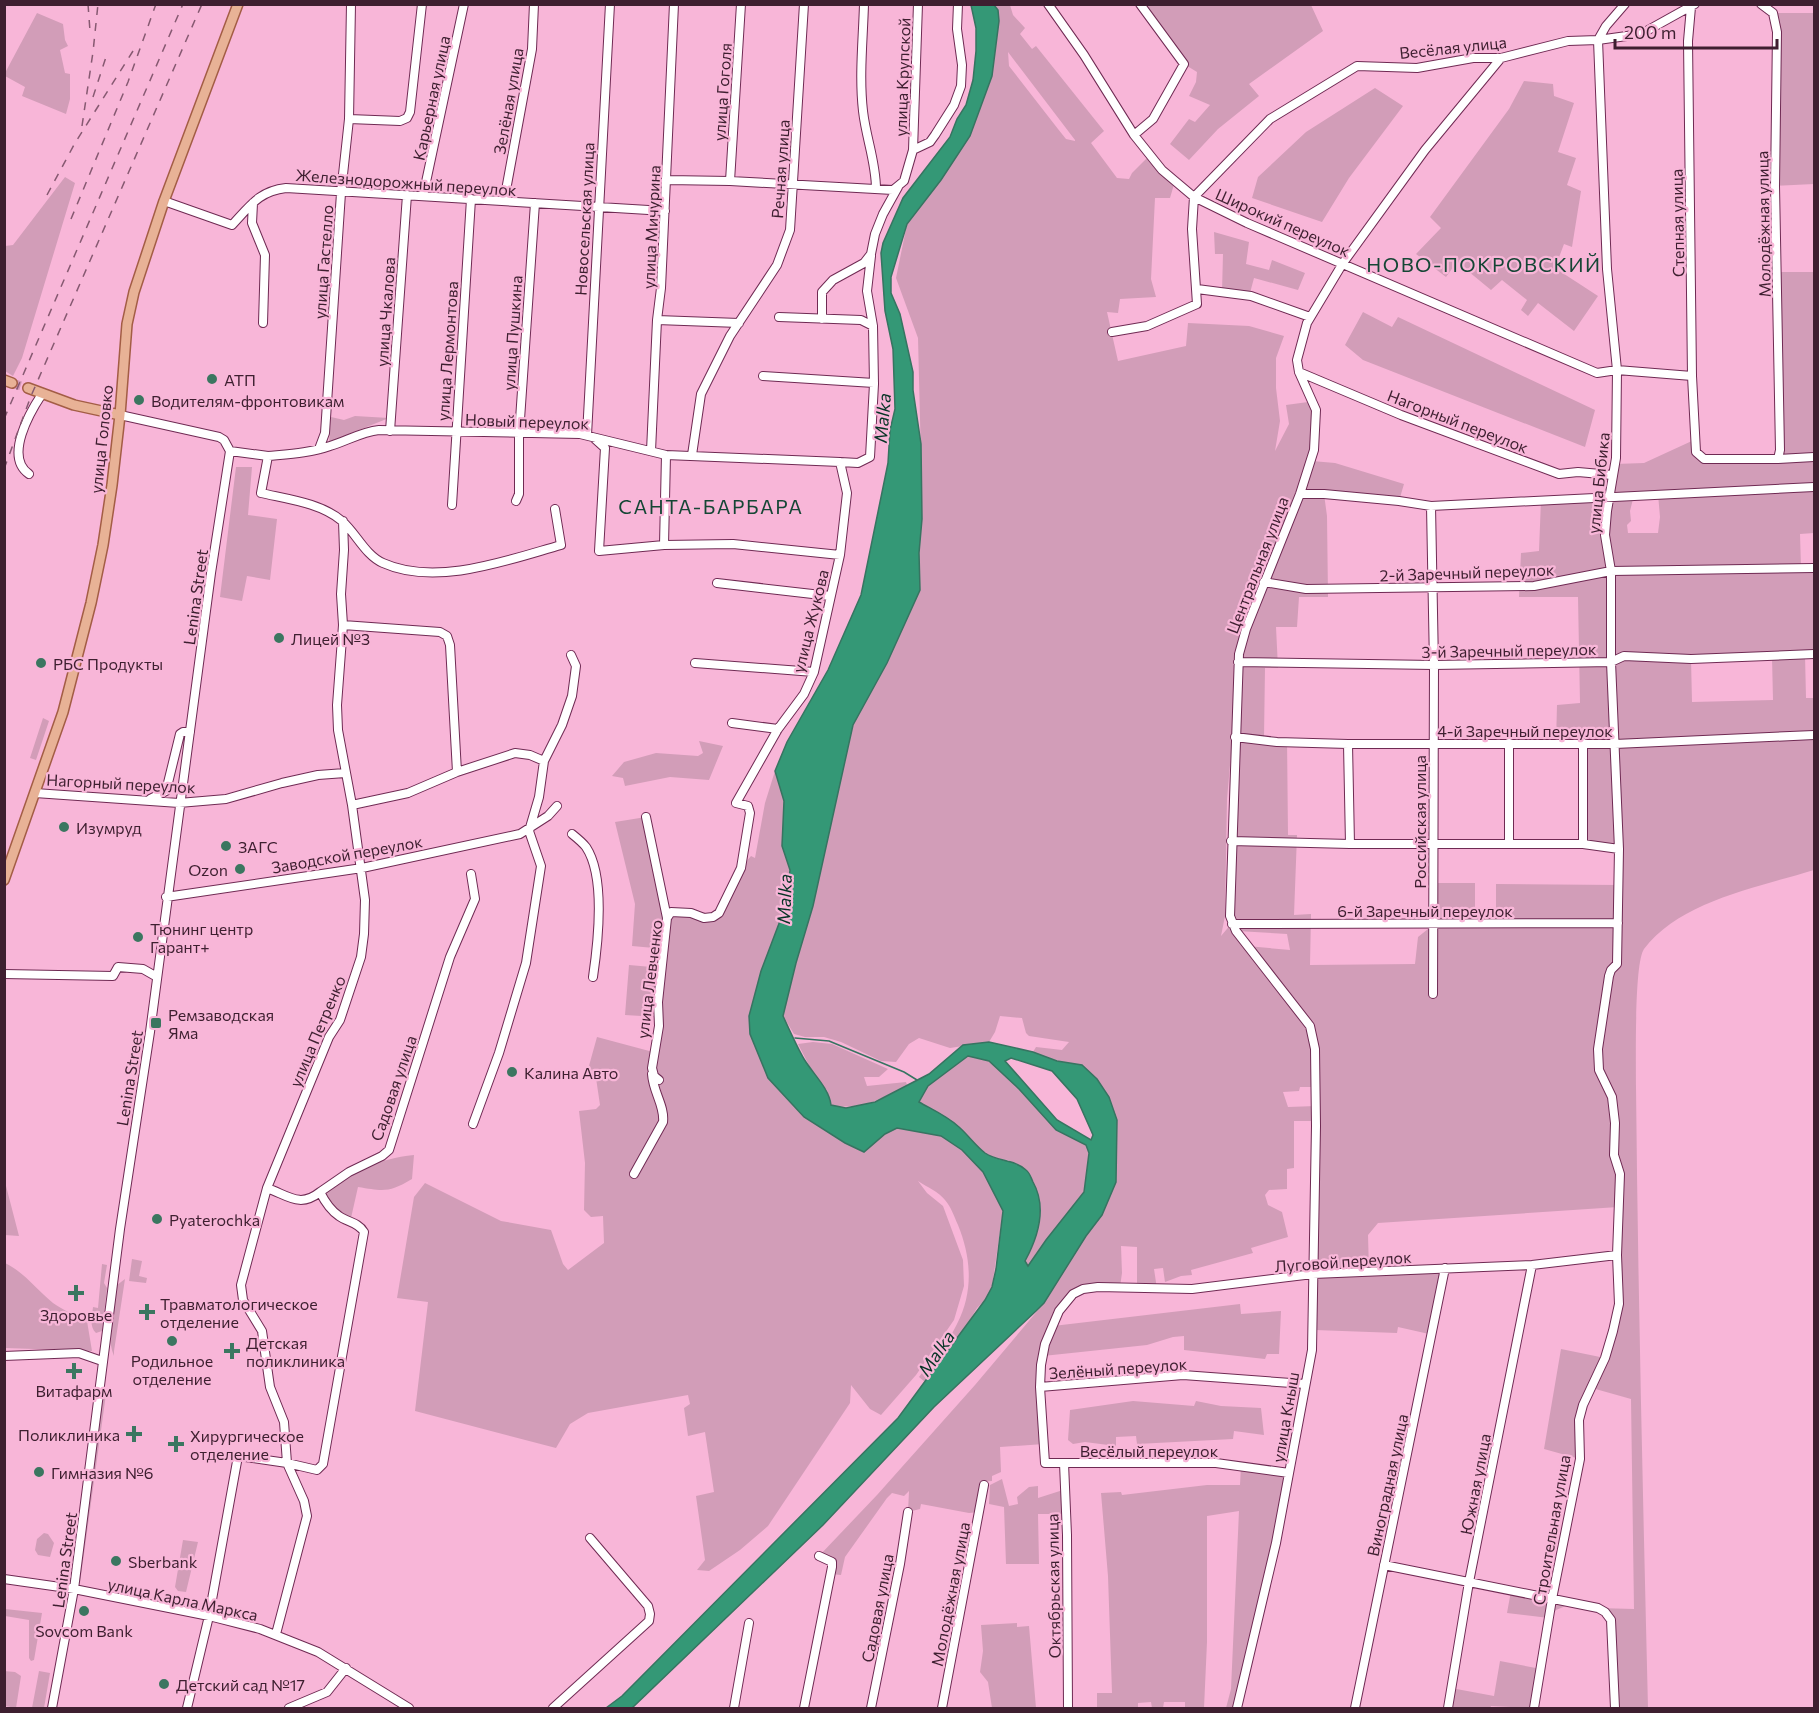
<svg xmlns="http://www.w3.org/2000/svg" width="1819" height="1713" font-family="Commissioner,sans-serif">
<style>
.green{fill:#d29db8;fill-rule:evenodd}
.water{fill:#349876;stroke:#377461;stroke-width:1.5;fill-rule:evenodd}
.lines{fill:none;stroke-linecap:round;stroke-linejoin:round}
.stream{stroke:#377461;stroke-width:1.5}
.major-tunnel{stroke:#d398b6;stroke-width:9;stroke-dasharray:9 4.5;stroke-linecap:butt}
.minor-casing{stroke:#6f2a53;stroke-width:10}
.major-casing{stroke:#a35d45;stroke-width:12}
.minor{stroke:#fff;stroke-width:8}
.major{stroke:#e8b296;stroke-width:9}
.rail{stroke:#865971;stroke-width:1.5;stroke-dasharray:8 8;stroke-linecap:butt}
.poi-dot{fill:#3b7660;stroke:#f8b6d8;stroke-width:2}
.labels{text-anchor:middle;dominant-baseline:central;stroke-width:4.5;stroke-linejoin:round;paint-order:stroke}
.street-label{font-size:16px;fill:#3e1f30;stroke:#f8b6d8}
.poi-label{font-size:16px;fill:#3e1f30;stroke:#f8b6d8;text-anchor:start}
.water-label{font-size:18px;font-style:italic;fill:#063325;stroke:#f8b6d8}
.quarter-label{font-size:20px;letter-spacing:1.5px;fill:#154635;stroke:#f8b6d8}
</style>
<rect width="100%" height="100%" fill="#f8b6d8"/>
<path class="green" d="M1151 4 1311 5 1323 31 1249 84 1259 96 1218 129 1189 160 1170 144 1189 119 1195 122 1210 105 1189 96 1196 82 1197 72 1184 64 1144 10Z
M994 5H1010L1013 15 1025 28 1020 34 1032 49 1036 46 1104 131 1091 143 1117 178 1129 179 1132 173 1150 155 1175 181 1170 198H1155L1151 279 1156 297 1120 299 1118 313 1107 312 1118 361 1186 346 1188 323 1249 326 1284 336 1276 358V388L1280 421 1275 451 1289 424 1286 405 1308 402C1313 412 1315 422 1313 433 1305 481 1283 526 1265 570L1262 572 1256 596 1234 653 1233 732 1227 799 1225 916 1221 936 1232 923 1239 654 1312 461 1335 463 1404 484 1399 501 1324 494 1327 516 1328 597H1299L1297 627H1276L1278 668H1265L1264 737 1287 738 1288 835H1297L1294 915 1311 914 1310 965 1415 964 1418 937 1433 925V883H1475V924H1496V884L1618 885V849L1583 844V743H1556L1557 705 1580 703 1578 597H1519L1521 553 1539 551 1541 500 1609 496 1615 464 1644 463 1694 440 1696 452 1705 459H1778L1777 272H1814V533L1800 534 1801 568H1814V654L1805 655 1806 698H1814V870C1759 887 1680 901 1644 949 1634 963 1636 1065 1636 1087 1638 1294 1643 1501 1648 1708H1615L1611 1620 1598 1608 1634 1609 1631 1399 1592 1388 1580 1406V1459L1544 1449 1561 1349 1605 1358 1619 1304 1618 1207 1378 1223 1368 1235 1369 1271 1313 1274 1316 1121H1294V1168L1287 1169V1189L1269 1190 1265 1195 1268 1205 1282 1212 1288 1237 1251 1248 1253 1253 1191 1270 1192 1275 1181 1276 1165 1282 1163 1268 1154 1269 1157 1289 1137 1288V1247L1121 1246 1122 1273 1120 1287 1073 1294 1053 1326 1240 1304 1241 1314 1281 1311 1279 1354H1267L1265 1359 1184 1350V1336L1173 1337 1147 1345 1043 1356 1044 1444 1000 1447 1001 1472 992 1476V1481L980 1482 984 1485 979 1512 969 1513 921 1504 920 1509 908 1512 909 1491 904 1496 892 1493 887 1498 845 1557 841 1575 831 1574 832 1567 819 1556 877 1495 975 1385 1044 1303 1086 1236 1102 1215 1116 1182 1117 1120 1082 1065 1057 1061 1033 1052 1036 1047 1062 1050 1069 1042 1029 1036 1026 1033 1022 1018 1000 1016 995 1032 989 1042 950 1048 919 1038 909 1044 896 1062 881 1061 841 1042 824 1037H805L794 1034 783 1016 796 963 813 906 853 725 887 663 919 553 922 499 918 338 896 278 907 224 941 180 970 136 992 77 999 21 998 10ZM1008 52 1075 140V141L1066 139 1058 129 1009 66ZM1658 494 1660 517 1658 533H1628L1627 525 1631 521 1630 511 1634 495ZM1772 657 1773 700 1692 702 1691 659ZM1237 931 1287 934 1290 950 1247 946ZM1300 1087H1315L1316 1106 1288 1107 1283 1092 1299 1091Z
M37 13 63 24 65 40 68 46 60 50 65 73 70 74V99L66 114 22 96 25 87 5 76V73Z
M1773 13H1814V184L1775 186 1777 32Z
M1524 81 1553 84 1554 96 1574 103 1558 152 1576 158 1567 185 1581 191 1572 247 1564 244 1555 268 1598 296 1574 331 1538 303 1528 316 1521 310 1527 300 1502 280 1491 290 1457 262 1446 277 1416 254 1441 228 1430 217 1509 109Z
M1375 88 1403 106 1349 178 1322 222 1252 198 1258 177 1306 132Z
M65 177 75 183 22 358 13 376 5 371V246L13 245Z
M1214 232 1249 242 1246 264 1269 270 1272 260 1305 273 1298 290 1254 278 1250 293 1222 292 1223 254H1215Z
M1363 312 1392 327 1398 317 1595 410 1585 447 1363 360 1345 345Z
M355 416 389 418 329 442 331 417 344 420Z
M236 467H252L248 515 277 519 270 580 247 576 242 601 220 597Z
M43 718 49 721 36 760 30 758Z
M699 741 723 746 709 780 670 777 625 786 623 778 612 776 624 762 656 753 698 756 703 753Z
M775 771 784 801 782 846 790 870 786 905 761 971 768 1078 804 1117 845 1143 864 1151 885 1134 897 1128 941 1136 962 1150 983 1172 1003 1211 992 1287 985 1300 977 1308 967 1325 925 1382 919 1377C932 1360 948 1343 957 1324 974 1291 971 1257 958 1225 954 1216 951 1207 945 1200 939 1192 927 1187 918 1181L927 1193 943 1206 963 1260 964 1286 954 1320 916 1375 881 1415 870 1409 851 1385 850 1403 768 1526 740 1550 709 1571 697 1570 705 1560 696 1496 714 1492 705 1432 688 1436 684 1408 690 1404 688 1395 588 1413 570 1424 556 1448 415 1411 428 1302 397 1298 414 1197 425 1183 501 1221 551 1230 563 1264 568 1270 604 1243 603 1216 591 1217 584 1210 585 1163 579 1111 596 1109 600 1105 596 1078 587 1073 597 1037 653 1052 658 1017 625 1015 629 965 663 968 665 949 632 946 635 904 615 822 646 817 667 917 671 912 713 917 741 868 751 856 755 858 765 803Z
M813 1042 832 1044 888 1069 879 1077H864L867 1086 906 1082 907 1085C881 1099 861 1111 831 1105L827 1090 815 1077 798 1044Z
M968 1056 989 1061 1019 1089 1056 1130 1086 1145 1089 1152 1084 1192 1046 1240 1028 1266 1025 1261 1033 1246 1009 1160C981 1159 979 1145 960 1128 948 1118 932 1110 919 1103L928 1086Z
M414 1155 412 1179C389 1193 383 1191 358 1187L351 1218 331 1205 326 1196V1192C354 1170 378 1159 414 1155Z
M5 1182 19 1236 5 1235Z
M132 1259 142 1261 139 1276 147 1278 146 1283 129 1281Z
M5 1263C24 1272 36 1289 53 1303 64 1311 76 1315 87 1321L92 1351 5 1348Z
M102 1264 107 1265 104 1283 107 1288 102 1331 96 1333C89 1326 92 1317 93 1307L98 1308Z
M1443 1271 1429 1334 1398 1327 1397 1333 1315 1330 1317 1281 1322 1276Z
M125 1279 114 1351V1356C105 1334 113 1307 117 1285Z
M99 1393 106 1394 80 1583 75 1582Z
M1133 1401 1194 1406 1196 1401 1221 1406 1261 1408 1264 1435 1234 1431 1233 1439 1137 1444 1136 1436 1116 1437V1446L1085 1442 1073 1444 1068 1440 1070 1410Z
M1241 1466 1289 1473 1237 1708H1226L1231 1689 1239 1511 1207 1516V1642L1204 1708H1185V1702H1164L1163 1708H1152L1151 1702 1138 1703V1708H1097V1693H1112L1108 1576 1101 1493 1121 1492 1122 1495 1207 1485H1240Z
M1002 1479 1009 1506 1018 1504 1017 1497 1029 1487 1038 1486V1498L1063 1490 1066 1514H1038L1039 1564H1006L1004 1507 989 1504 990 1485Z
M44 1533 48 1534 54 1543 50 1557 38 1555 35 1550 37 1539Z
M183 1540 198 1542 186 1592 178 1591 175 1587Z
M1511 1591 1573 1603 1556 1610 1549 1618 1507 1613Z
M5 1609 42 1613 34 1660 31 1661 29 1658V1620L5 1616Z
M1017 1623V1627L1029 1626 1036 1708H992L988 1682 980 1672 983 1651 981 1625Z
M1500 1661 1541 1669 1534 1708 1491 1706 1490 1708H1448L1451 1688 1494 1696Z
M4 1671 15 1672 21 1676 16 1708 5 1706Z
M39 1671 50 1673 44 1708H32Z"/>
<path class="water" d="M971 5H994L998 10 999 21 992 76 970 136 941 180 907 224 891 277V293L900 314 913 372V390L921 444 922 519 919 553 920 590 887 663 853 725 813 906 796 963 783 1016C789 1029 797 1047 804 1059 813 1074 829 1088 831 1105L846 1108 875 1102 929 1074 963 1045 989 1042 1033 1052 1057 1061 1082 1065 1097 1079 1109 1097 1117 1120 1116 1182 1102 1215 1086 1236 1044 1303 1036 1311 934 1407 823 1525 632 1708H606L622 1696 898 1418 985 1300 992 1287 996 1269 1003 1211 983 1172 962 1150 941 1136 897 1128 885 1134 864 1152 845 1143 804 1117 768 1078 750 1034 749 1016 761 971 786 905 790 870 782 846 784 801 775 771 787 742 828 670 861 595 888 463 890 430 895 409 893 349 885 311 881 253 883 243 903 198 950 137 957 119 966 105 973 80 976 51V28ZM968 1056 989 1061 1019 1089 1056 1130 1086 1145 1089 1153 1084 1192 1046 1240 1028 1266 1025 1261C1038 1237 1047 1207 1033 1182 1031 1178 1030 1173 1026 1170 1014 1159 998 1162 985 1153 975 1145 968 1135 959 1127 947 1116 933 1110 919 1102L928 1086ZM1011 1058 1052 1071 1077 1099 1093 1135 1091 1140 1057 1120 1005 1061Z"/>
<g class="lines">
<path class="stream" d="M795 1038 829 1041 904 1072 917 1080"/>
<path class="major-tunnel" d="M12 383 28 388"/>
<g class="minor-casing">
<path id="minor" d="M864 4C863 40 859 76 863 111 866 138 876 162 876 189
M1048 4 1084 55 1134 135 1162 170 1194 197 1247 223 1597 373 1617 370 1692 376
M1691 7 1688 41 1692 376 1696 452 1704 459H1778L1780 450 1775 186 1777 32 1773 13 1761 4
M349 119 400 121 407 118 410 112 422 4
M1134 135 1153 119 1184 64 1140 4
M913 150 930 142 935 135 954 105 961 86 962 65 957 29 958 4
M667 180 730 181 893 190 904 181 913 150 918 4
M730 181 741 4
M423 196 464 4
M164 201 232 225C250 206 259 191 286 188L665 211
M504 201 532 49 534 4
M253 203 252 223 265 255 263 323
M871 256 867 291 873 326
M1197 289 1251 296 1310 317
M822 319V292L833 280 864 263 871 254 875 234 883 214 898 187
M657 320 739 323
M1112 332 1147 326 1197 304 1192 229 1194 197 1270 119 1357 66 1417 68 1473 58H1501L1568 41 1598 40 1606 26 1625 4
M1299 372 1401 415 1559 474 1578 472 1612 475
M763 376 874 383
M120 415 219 437 224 440 230 451
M390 431 407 195
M587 435 610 4
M595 439 605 448 599 551 664 545 733 544 840 555
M319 449 325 433 341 193 349 119 351 4
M230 451 268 456 261 493C287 499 321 503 342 521 356 533 365 555 383 563 436 587 508 560 561 545L555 509
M651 451 657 320 661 288 674 4
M692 455 701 394 730 336 777 265 790 230 804 4
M268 456C289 454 310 453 330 446 347 441 361 432 379 430L580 434 666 455 840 462 858 463 870 457 874 384 873 326 861 320 779 317
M1778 459 1814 457
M29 474C4 457 30 412 42 394
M1300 494H1324L1399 501 1431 506 1814 487
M516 501 519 494V434L535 203
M452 505 471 199
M1431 506 1434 665 1433 994
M664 545 666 455
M1264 582 1306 589 1534 586 1611 571 1814 568
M717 583 830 596
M343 625 440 632 447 636 450 645 457 772
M1238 662 1434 665 1611 662 1624 656 1691 659 1814 654
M695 663 814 672
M732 723 778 729
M1235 737 1277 742 1348 744H1615L1814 735
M1583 743V844
M1348 744 1350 844
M35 793 179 803 226 799 282 783 318 775 345 773
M150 799 166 791 180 734 183 732H190
M352 805 408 793 457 772 515 753 530 755 544 761
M646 817 667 918
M572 834C577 838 582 842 586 847 606 877 598 943 593 977
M1231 841 1350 844H1583L1619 849
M1509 843V743
M166 897 362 868 520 834 548 816 557 806
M1232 924 1618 923
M4 974 113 976 118 967 143 969 157 977
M659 1080 654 1076 652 1068 659 1026 658 1002 667 918 671 912 691 913 704 918 713 917 719 913 741 868 750 813 748 806 736 803 778 729 804 694 814 672 840 555 847 493 840 462
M473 1124 499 1053 526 963 541 866 529 831 539 797 544 761 562 725 572 696 576 666 571 655
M634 1174 663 1122C665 1106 653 1092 652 1074
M267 1188C289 1196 300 1208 320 1192
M4 1356 79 1353 102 1361
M1040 1387 1183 1375 1305 1384
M1064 1463 1067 1535 1068 1708
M1289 1473 1216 1463H1045L1040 1387 1041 1365 1045 1344 1059 1311 1073 1294 1083 1289 1098 1287 1192 1289 1313 1274 1532 1265 1617 1255
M1384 1565 1598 1608 1605 1612 1611 1620 1615 1708
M4 1579 74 1589 209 1616 260 1629 318 1652 409 1708
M276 1634 307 1516 304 1501 287 1463 284 1422 270 1387 262 1331 243 1300 241 1285 267 1188 329 1037 340 1020 361 957 364 934 365 900 352 805 338 730 337 705 343 625 341 594 344 550 343 521
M52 1708 74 1589 120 1229 150 1032 211 573 230 451
M187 1708 209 1616 238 1456 287 1463 317 1470 323 1464 364 1232C358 1222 347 1222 339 1216 330 1210 325 1202 320 1192L349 1172 382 1156 389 1150 450 957 475 899 471 874
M289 1708 327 1692 346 1668
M553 1708 649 1621 650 1614 648 1606 590 1538
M734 1708 749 1623
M804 1708 832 1567V1562L819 1556
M871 1708 900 1564 908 1512
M942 1708 984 1485
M1237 1708 1276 1543 1312 1350 1316 1126 1315 1049 1310 1026 1236 931 1230 916 1239 654 1246 629 1300 494 1314 450 1316 410 1299 372 1297 360 1307 323 1343 263 1425 150 1501 58
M1355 1708 1445 1268
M1448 1708 1469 1582 1532 1265
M1534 1708 1552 1599 1580 1459 1579 1420 1583 1405 1605 1358 1613 1331 1619 1304 1617 1255 1620 1174 1614 1155 1615 1123 1612 1097 1599 1070 1598 1049 1609 976 1611 970 1617 964 1619 849 1611 662V571L1605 535 1607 511 1616 458 1617 370 1607 269 1598 40 1641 34 1695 4"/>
</g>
<g class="major-casing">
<path id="major" d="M4 380 12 383
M28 388 74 405 120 415
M4 880 63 712 91 603 103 545 112 485 120 415 127 324 134 292 164 201 238 4"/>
</g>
<use href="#minor" class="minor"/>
<use href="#major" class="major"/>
<path class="rail" d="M88 4 90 31
M93 97 106 57
M82 126 93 52 98 4
M47 195 75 143 133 51
M71 219 128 82 156 4
M4 419 183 4
M4 469 31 396 202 4"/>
</g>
<g class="poi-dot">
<circle cx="212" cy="379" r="6"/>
<circle cx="139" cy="400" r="6"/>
<circle cx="279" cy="638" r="6"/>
<circle cx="41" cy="663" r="6"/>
<circle cx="64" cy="827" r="6"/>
<circle cx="226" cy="846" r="6"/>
<circle cx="240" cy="869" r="6"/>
<circle cx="138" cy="937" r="6"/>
<rect x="150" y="1017" width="12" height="12" rx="3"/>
<circle cx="512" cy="1072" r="6"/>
<circle cx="157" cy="1219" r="6"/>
<path d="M73 1284h6v6h6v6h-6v6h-6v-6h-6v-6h6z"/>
<path d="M144 1303h6v6h6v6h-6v6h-6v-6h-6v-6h6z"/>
<circle cx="172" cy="1341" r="6"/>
<path d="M229 1342h6v6h6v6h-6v6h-6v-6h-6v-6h6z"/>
<path d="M71 1362h6v6h6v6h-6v6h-6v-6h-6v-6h6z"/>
<path d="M131 1425h6v6h6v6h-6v6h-6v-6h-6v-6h6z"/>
<path d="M173 1435h6v6h6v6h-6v6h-6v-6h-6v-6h6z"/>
<circle cx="39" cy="1472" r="6"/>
<circle cx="116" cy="1561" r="6"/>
<circle cx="84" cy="1611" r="6"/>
<circle cx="164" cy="1684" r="6"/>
</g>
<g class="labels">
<g class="street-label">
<text transform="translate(1453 47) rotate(-6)">Весёлая улица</text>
<text transform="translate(902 77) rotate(-88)">улица Крупской</text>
<text transform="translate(722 92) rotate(-86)">улица Гоголя</text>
<text transform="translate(431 98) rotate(-78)">Карьерная улица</text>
<text transform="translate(508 101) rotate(-80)">Зелёная улица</text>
<text transform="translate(780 169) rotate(-86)">Речная улица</text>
<text transform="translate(406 182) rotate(4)">Железнодорожный переулок</text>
<text transform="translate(584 219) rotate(-87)">Новосельская улица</text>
<text transform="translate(1283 222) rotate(24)">Широкий переулок</text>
<text transform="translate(1677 223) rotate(-91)">Степная улица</text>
<text transform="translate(1763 224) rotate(-91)">Молодёжная улица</text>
<text transform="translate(651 227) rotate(-87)">улица Мичурина</text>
<text transform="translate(323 262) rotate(-86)">улица Гастелло</text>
<text transform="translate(385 312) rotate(-86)">улица Чкалова</text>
<text transform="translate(512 333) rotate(-86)">улица Пушкина</text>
<text transform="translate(447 351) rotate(-86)">улица Лермонтова</text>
<text transform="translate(527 421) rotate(2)">Новый переулок</text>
<text transform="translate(1458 421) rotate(21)">Нагорный переулок</text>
<text transform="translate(101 439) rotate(-84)">улица Головко</text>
<text transform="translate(1598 483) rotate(-84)">улица Бибика</text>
<text transform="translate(1257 565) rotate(-69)">Центральная улица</text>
<text transform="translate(1467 572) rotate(-2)">2-й Заречный переулок</text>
<text transform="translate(195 597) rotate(-82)">Lenina Street</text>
<text transform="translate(810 621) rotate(-76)">улица Жукова</text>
<text transform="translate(1509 650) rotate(-1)">3-й Заречный переулок</text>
<text x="1525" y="730">4-й Заречный переулок</text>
<text transform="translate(121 783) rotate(3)">Нагорный переулок</text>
<text transform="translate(1419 822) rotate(-90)">Российская улица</text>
<text transform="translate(347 854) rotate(-10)">Заводской переулок</text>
<text x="1425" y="910">6-й Заречный переулок</text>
<text transform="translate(649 979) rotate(-83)">улица Левченко</text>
<text transform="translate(317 1031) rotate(-67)">улица Петренко</text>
<text transform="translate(129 1078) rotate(-81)">Lenina Street</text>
<text transform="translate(393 1088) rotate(-71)">Садовая улица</text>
<text transform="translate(1343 1261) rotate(-4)">Луговой переулок</text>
<text transform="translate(1118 1368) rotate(-4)">Зелёный переулок</text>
<text transform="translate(1285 1417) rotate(-80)">улица Кныш</text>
<text x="1149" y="1450">Весёлый переулок</text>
<text transform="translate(1475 1484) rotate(-79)">Южная улица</text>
<text transform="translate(1387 1485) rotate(-78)">Виноградная улица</text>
<text transform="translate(1551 1530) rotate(-80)">Строительная улица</text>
<text transform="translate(64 1560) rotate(-82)">Lenina Street</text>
<text transform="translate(1053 1586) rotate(-91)">Октябрьская улица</text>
<text transform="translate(950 1594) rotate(-79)">Молодёжная улица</text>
<text transform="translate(183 1599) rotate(12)">улица Карла Маркса</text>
<text transform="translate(877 1608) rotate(-79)">Садовая улица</text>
</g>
<g class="poi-label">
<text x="224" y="379">АТП</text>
<text x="151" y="400">Водителям-фронтовикам</text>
<text x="291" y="638">Лицей №3</text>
<text x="53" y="663">РБС Продукты</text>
<text x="76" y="827">Изумруд</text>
<text x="238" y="846">ЗАГС</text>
<text x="228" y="869" text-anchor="end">Ozon</text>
<text x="150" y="928">Тюнинг центр<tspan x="150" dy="18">Гарант+</tspan></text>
<text x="168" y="1014">Ремзаводская<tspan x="168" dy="18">Яма</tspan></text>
<text x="524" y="1072">Калина Авто</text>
<text x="169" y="1219">Pyaterochka</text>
<text x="160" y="1303">Травматологическое<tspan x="160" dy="18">отделение</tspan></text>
<text x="76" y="1314" text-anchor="middle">Здоровье</text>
<text x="246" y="1342">Детская<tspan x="246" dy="18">поликлиника</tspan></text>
<text x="172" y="1360" text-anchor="middle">Родильное<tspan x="172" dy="18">отделение</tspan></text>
<text x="74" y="1390" text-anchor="middle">Витафарм</text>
<text x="120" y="1434" text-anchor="end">Поликлиника</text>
<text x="190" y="1435">Хирургическое<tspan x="190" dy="18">отделение</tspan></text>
<text x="51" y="1472">Гимназия №6</text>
<text x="128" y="1561">Sberbank</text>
<text x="84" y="1630" text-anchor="middle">Sovcom Bank</text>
<text x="176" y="1684">Детский сад №17</text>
</g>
<g class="water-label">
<text transform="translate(882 418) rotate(-85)">Malka</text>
<text transform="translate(784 899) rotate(-88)">Malka</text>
<text transform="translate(936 1353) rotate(-56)">Malka</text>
</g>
<g class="quarter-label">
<text x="1484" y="264">НОВО-ПОКРОВСКИЙ</text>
<text x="711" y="506">САНТА-БАРБАРА</text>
</g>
</g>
<rect width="1819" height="1713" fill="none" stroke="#3e1f30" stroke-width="12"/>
<path d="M1615 39v9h162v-9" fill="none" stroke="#3e1f30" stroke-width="3"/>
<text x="1624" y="39" font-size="18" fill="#3e1f30" stroke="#f8b6d8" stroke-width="4.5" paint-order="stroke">200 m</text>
</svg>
